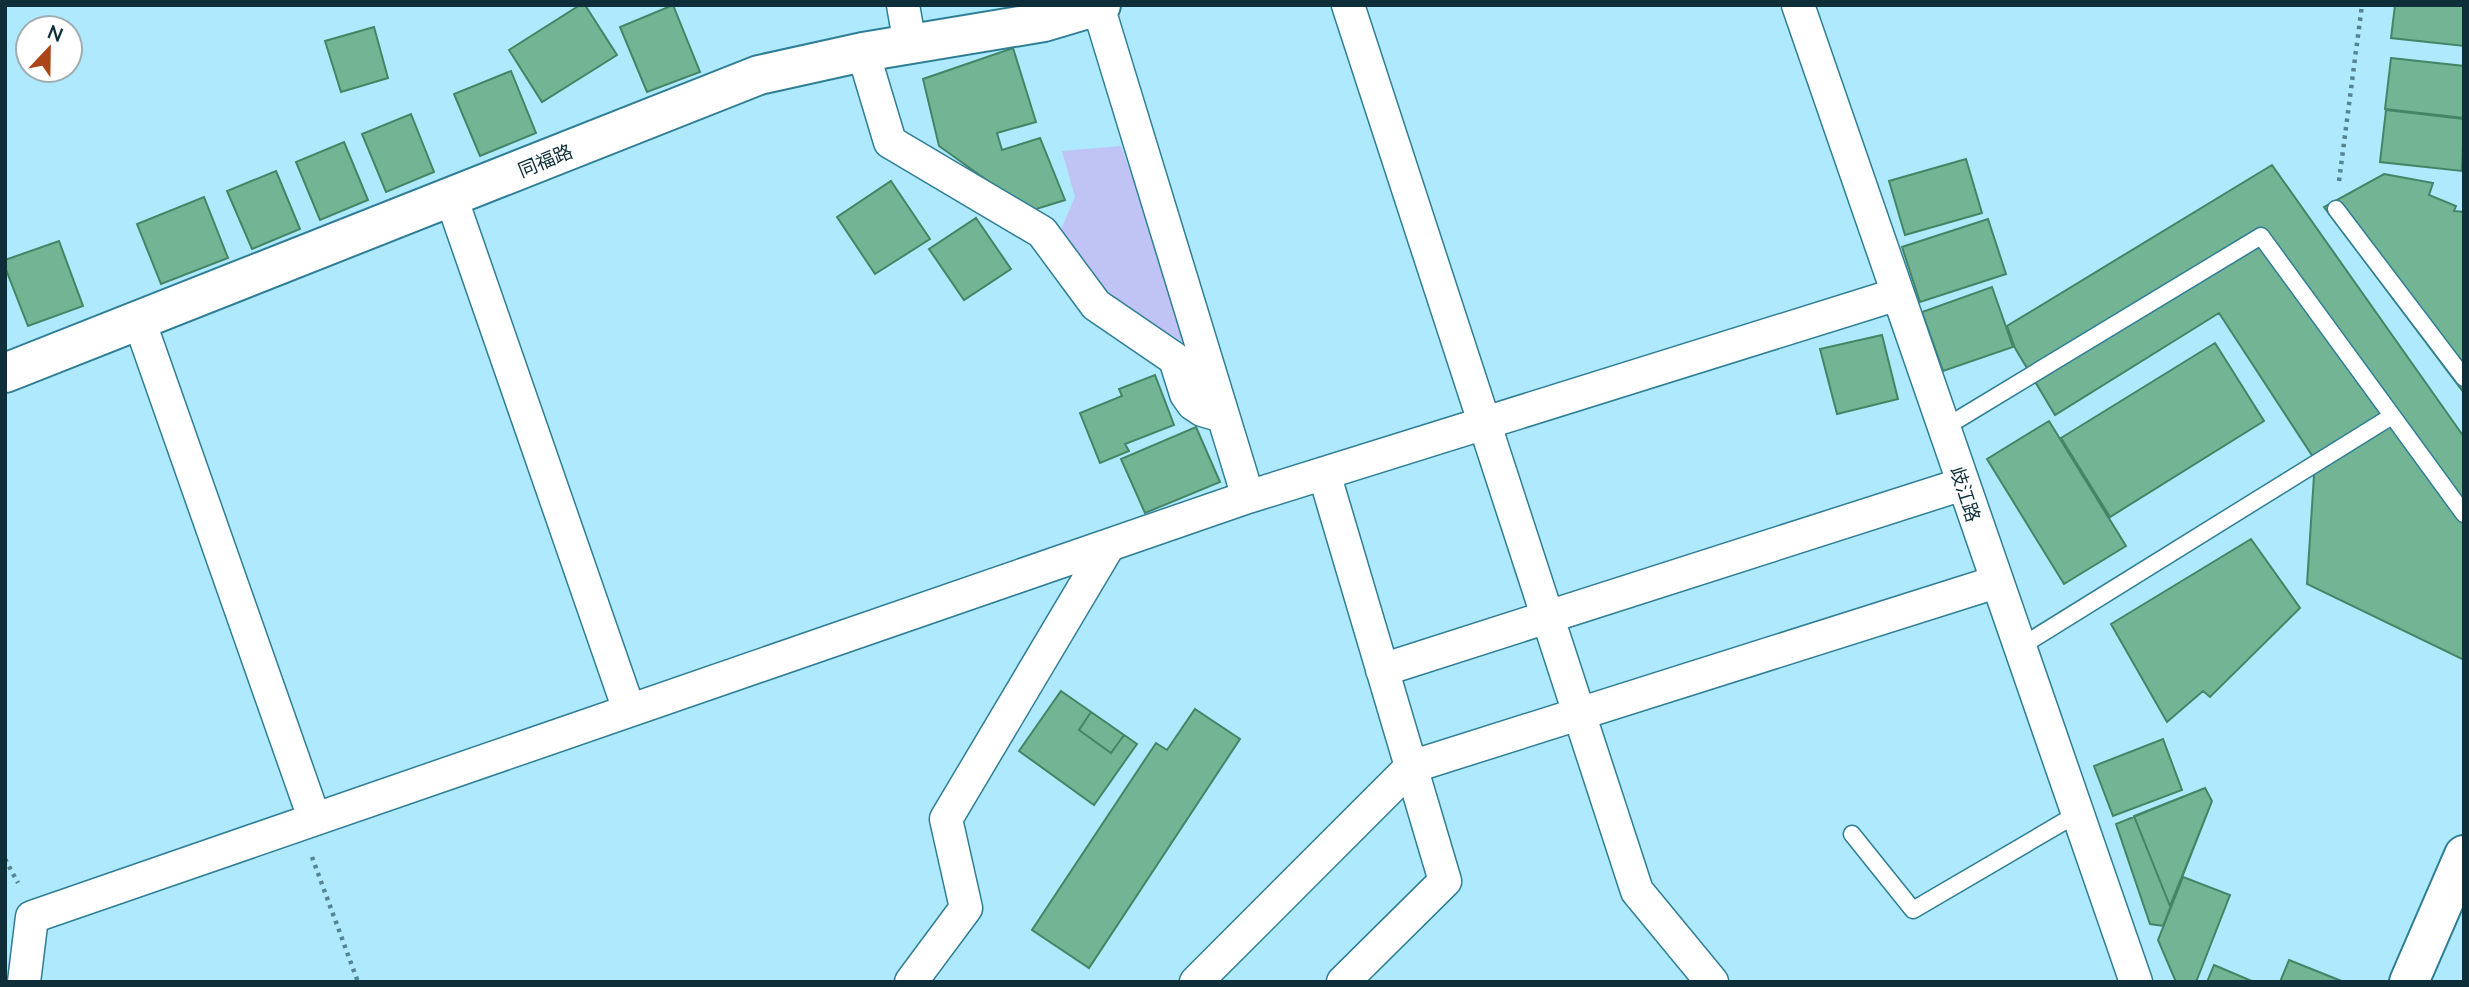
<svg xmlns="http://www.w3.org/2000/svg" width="2469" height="987" font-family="Lato,'Noto Sans SC',sans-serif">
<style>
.green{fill:#c0c4f5}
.building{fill:#72b493;stroke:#448566;stroke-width:2}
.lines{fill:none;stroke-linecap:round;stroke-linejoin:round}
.service-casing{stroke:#2f7e95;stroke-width:19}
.minor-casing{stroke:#2f7e95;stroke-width:35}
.tertiary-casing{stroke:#2f7e95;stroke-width:42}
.path{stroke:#578493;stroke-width:4.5;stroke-dasharray:3.5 5;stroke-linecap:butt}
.service{stroke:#fff;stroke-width:16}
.minor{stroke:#fff;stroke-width:32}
.tertiary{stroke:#fff;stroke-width:38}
.labels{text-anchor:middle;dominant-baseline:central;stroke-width:5;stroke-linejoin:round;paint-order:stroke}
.street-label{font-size:19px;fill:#0e2f39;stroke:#fff}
</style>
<rect width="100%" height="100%" fill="#aee9fe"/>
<path class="green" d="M1121 146 1157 245 1183 342 1104 294 1059 234 1075 197 1062 151Z"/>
<path class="building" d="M580 5H585L617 55 542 102 509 50Z
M673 5 700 72 647 92 620 27Z
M2395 5H2464V46L2391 38Z
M374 27 388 78 341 92 325 41Z
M1013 48 1036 122 997 133 1002 150 1040 138 1065 200 1030 211 939 146 923 79Z
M2391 58 2464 66V118L2385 109Z
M511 71 536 133 480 156 454 94Z
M2386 110 2464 119 2462 171 2380 162Z
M411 114 434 172 386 192 362 134Z
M344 142 368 200 320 220 296 162Z
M1966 159 1982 213 1905 235 1889 181Z
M2272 165 2464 437V660L2307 584 2315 460 2219 313 2055 415 2015 348 2007 326Z
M276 171 300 229 252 249 227 191Z
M2384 174 2433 183 2429 195 2456 206 2454 211 2464 212V393L2324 207Z
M891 181 930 239 875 274 837 217Z
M204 197 228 258 161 284 137 224Z
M976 218 1011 269 964 300 929 249Z
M1988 219 2006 274 1920 302 1902 247Z
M59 241 83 306 28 326 5 267V260Z
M1992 287 2013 347 1943 371 1922 312Z
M1882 335 1898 399 1837 414 1820 349Z
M2215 343 2264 421 2110 517 2061 438Z
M1155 375 1174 425 1125 444 1129 451 1100 463 1080 413 1122 396 1119 389Z
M2049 421 2126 546 2064 584 1987 459Z
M1196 427 1220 482 1145 513 1121 459Z
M2251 539 2300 608 2210 697 2203 691 2167 722 2111 624Z
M1061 691 1137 744 1094 805 1019 751Z
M1195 709 1240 739 1089 968 1032 930 1156 743 1167 750Z
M1091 712 1124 735 1111 753 1079 730Z
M2163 739 2182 790 2113 816 2094 766Z
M2205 788 2212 801 2163 926 2150 924 2116 824Z
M2205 788 2212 801 2170 906 2134 816Z
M2183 877 2230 895 2196 982H2176L2158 940Z
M2289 960 2344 982H2280Z
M2214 965 2254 982H2207Z"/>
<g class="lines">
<g class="service-casing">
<path id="service" d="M2336 209 2464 378
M1944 428 2261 236 2464 514
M2020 647 2392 416
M1852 834 1913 910 2077 814"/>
</g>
<g class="minor-casing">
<path id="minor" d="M903 5 910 45
M1348 5 1637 891 1712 982
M1798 5 2136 982
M1098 6 1248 497
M863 52 890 142 1042 232 1096 305 1175 359 1186 394 1193 404 1202 410 1223 416
M451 197 629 710
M139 320 314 818
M1324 473 1445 881 1343 982
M1382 670 1963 484
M24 982 32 917 1248 497 1898 294
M911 982 966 908 946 819 1109 545
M1196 982 1411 767 1996 582"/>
</g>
<g class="tertiary-casing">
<path id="tertiary" d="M5 373 759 75 863 52 1044 22 1101 5
M2409 982 2464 855"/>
</g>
<path class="path" d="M2339 181 2362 5
M312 857 358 982
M5 859 18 883"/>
<use href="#service" class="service"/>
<use href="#minor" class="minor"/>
<use href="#tertiary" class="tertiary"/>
</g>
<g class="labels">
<g class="street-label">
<text transform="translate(545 160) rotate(-22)">同福路</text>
<text transform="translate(1966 494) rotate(72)">歧江路</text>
</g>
</g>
<rect width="2469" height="987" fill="none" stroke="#0e2f39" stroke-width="14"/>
<g transform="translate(49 49) rotate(22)"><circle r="33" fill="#ffffff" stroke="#9facb0" stroke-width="2"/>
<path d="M0-5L12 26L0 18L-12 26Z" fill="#ab4619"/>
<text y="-10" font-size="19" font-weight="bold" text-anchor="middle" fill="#0e2f39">N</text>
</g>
</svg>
